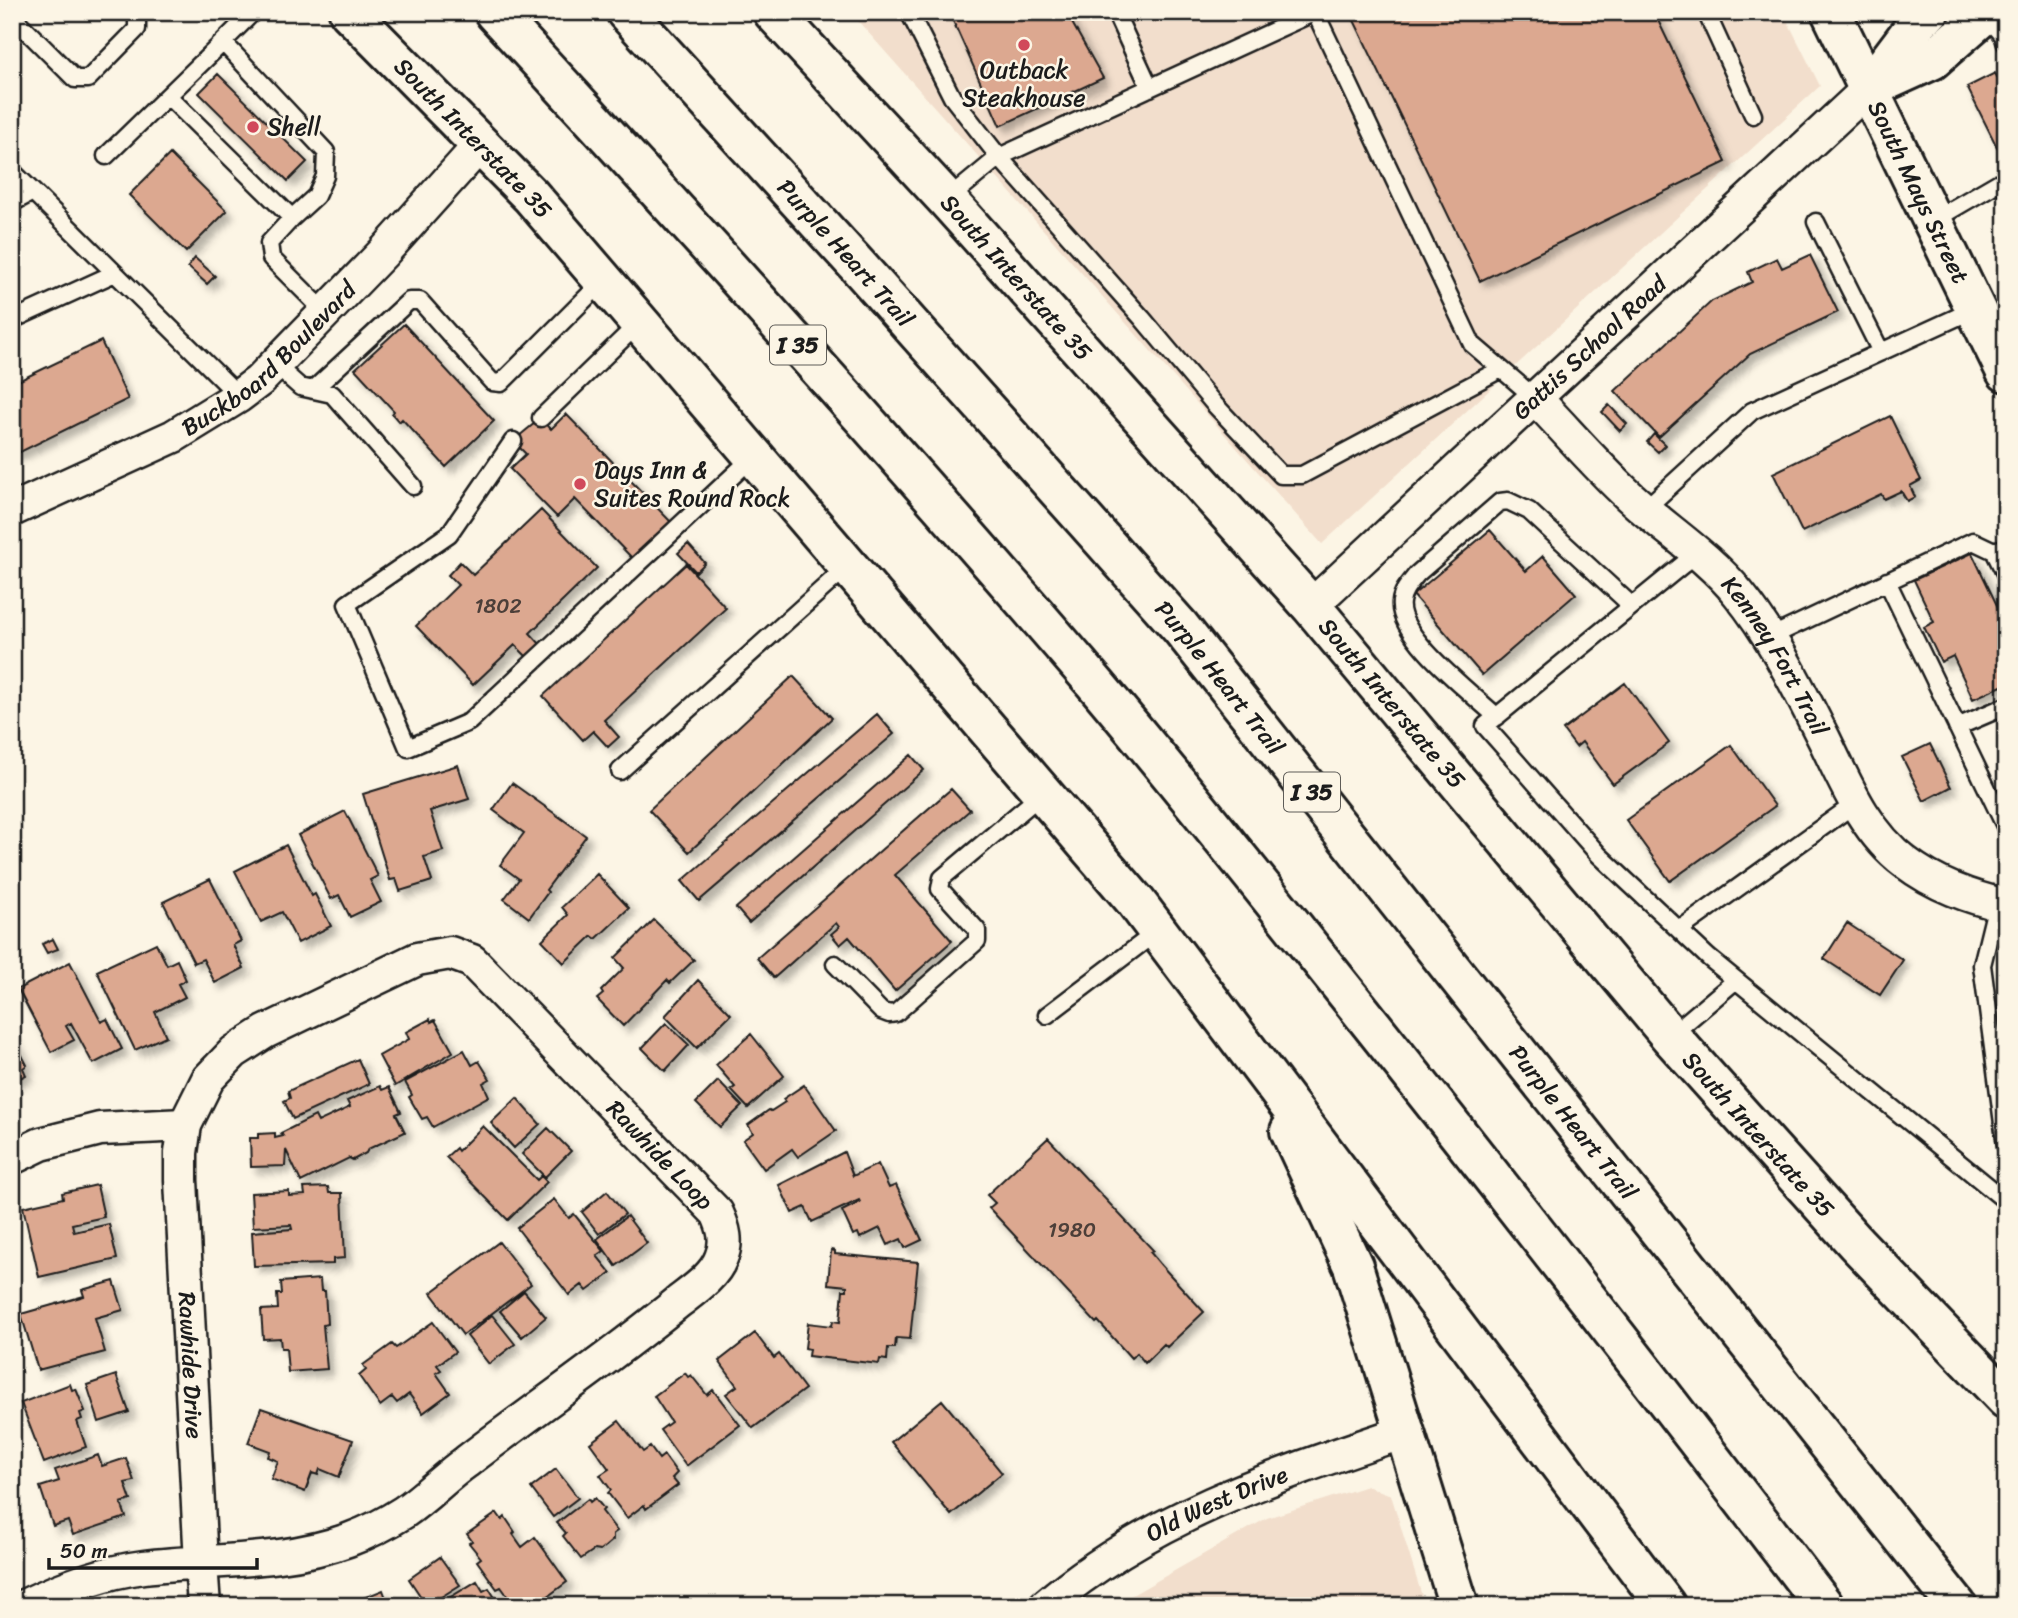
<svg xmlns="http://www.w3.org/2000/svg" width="2018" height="1618" font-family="Sriracha,sans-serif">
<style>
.built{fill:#f2decc}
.building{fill:#dca890;stroke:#1c1c1c;stroke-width:2;filter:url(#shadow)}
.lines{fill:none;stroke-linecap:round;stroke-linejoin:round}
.lane-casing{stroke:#1c1c1c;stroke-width:21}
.street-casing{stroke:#1c1c1c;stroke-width:37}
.secondary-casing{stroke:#1c1c1c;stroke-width:44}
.highway-casing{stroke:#1c1c1c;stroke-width:44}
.lane{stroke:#fcf5e5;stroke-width:16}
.street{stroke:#fcf5e5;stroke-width:32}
.secondary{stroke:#fcf5e5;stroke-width:38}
.highway{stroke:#fcf5e5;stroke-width:38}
.poi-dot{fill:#d1495b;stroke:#fcf5e5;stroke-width:2.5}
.labels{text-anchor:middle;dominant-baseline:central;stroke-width:5;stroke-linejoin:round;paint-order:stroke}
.number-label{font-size:21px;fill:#4c3f39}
.shield{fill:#fcf5e5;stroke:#5f5d58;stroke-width:2}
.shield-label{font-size:23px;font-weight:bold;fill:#1c1c1c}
.poi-label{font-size:24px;fill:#1c1c1c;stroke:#fcf5e5;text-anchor:start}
.street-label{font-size:24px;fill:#1c1c1c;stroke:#fcf5e5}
</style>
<defs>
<filter id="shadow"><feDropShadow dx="6" dy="6" stdDeviation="3.5" flood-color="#0004"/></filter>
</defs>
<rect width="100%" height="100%" fill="#fcf5e5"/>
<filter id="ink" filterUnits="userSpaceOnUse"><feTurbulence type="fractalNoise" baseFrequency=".0143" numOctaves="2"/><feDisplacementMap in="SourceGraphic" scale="14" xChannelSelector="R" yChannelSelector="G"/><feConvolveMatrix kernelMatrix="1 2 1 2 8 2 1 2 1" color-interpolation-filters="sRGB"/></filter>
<g filter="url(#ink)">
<path class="built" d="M850 12H1783L1820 86 1322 544Z
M1367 1486 1391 1495 1425 1606H1113L1267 1518Z"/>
<path class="building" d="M949 12H1066L1103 78 1000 126Z
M1350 12H1654L1726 162 1480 281Z
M1995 73 2006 94V143L1997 147 1967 87Z
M218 74 307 162 288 181 199 93Z
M170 154 227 211 186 252 129 195Z
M1810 255 1838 312 1750 354 1659 437 1615 391 1712 301 1752 282 1748 272 1777 258 1782 268Z
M195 258 215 276 207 284 188 267Z
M404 324 494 421 446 467 402 419 399 422 392 414 394 411 355 369Z
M101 341 128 399 12 456V384Z
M1609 405 1627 424 1620 431 1602 412Z
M566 414 671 522 633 559 575 499 557 517 510 469 526 454 513 441 541 418 551 429Z
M1890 416 1921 480 1910 486 1915 497 1907 501 1901 491 1884 499 1881 494 1802 532 1773 473Z
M1654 434 1665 445 1658 452 1647 442Z
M541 510 597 568 530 633 541 645 528 658 515 645 473 685 416 626 458 585 448 575 460 562 473 575Z
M1490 530 1526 571 1543 556 1576 594 1482 675 1413 595Z
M688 544 705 563 696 572 678 553Z
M1972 553 2006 624V684L1973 699 1953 656 1941 662 1924 627 1934 622 1914 580Z
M686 564 726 608 604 720 619 737 608 747 593 731 583 740 543 696Z
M793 676 832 718 689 852 649 810Z
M1625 683 1669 743 1613 784 1582 742 1576 747 1563 730Z
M877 714 894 734 699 901 682 881Z
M1930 744 1951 787 1924 801 1902 757Z
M1731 745 1775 806 1670 881 1626 820Z
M911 755 924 770 749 923 736 908Z
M458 765 469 799 430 811 443 851 424 857 432 881 400 891 396 879 390 880 363 794Z
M512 783 586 836 546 890 548 892 529 918 504 899 519 879 500 865 524 833 493 810Z
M951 789 970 810 895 875 952 941 895 991 849 937 840 945 831 934 839 927 836 923 774 978 757 958Z
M345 811 378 876 370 880 381 902 350 917 339 895 331 899 298 835Z
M286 845 312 896 315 894 331 926 298 943 282 912 261 922 235 871Z
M597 874 629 908 596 939 592 936 564 963 542 940 568 915 562 907Z
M210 879 241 941 233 945 244 968 215 983 203 959 194 963 163 902Z
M654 920 694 960 670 983 667 980 623 1026 597 999 603 994 601 991 624 968 615 958Z
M1847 923 1903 960 1880 995 1824 959Z
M53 939 58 949 47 953 42 944Z
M156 943 167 965 177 960 186 980 178 984 185 997 155 1012 166 1036 135 1050 97 971Z
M70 962 101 1022 107 1019 122 1049 93 1064 71 1023 66 1026 74 1040 51 1052 18 989Z
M698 980 731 1014 697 1048 665 1016Z
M430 1019 431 1022 435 1020 453 1052 395 1086 379 1056 409 1039 406 1032Z
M666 1023 689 1045 665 1071 642 1048Z
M751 1034 784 1076 748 1108 731 1090 735 1087 716 1065Z
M12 1036 27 1065 23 1068 26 1075 12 1082Z
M464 1050 472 1065 479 1061 490 1079 483 1083 489 1096 433 1127 427 1117 422 1119 409 1097 412 1095 405 1082Z
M358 1059 369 1084 293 1119 284 1101 290 1098 288 1091Z
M718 1081 742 1106 720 1127 696 1103Z
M804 1085 836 1131 798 1157 792 1149 764 1169 743 1140 753 1133 748 1125 769 1110 771 1111 785 1102 783 1099Z
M380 1086 382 1090 389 1087 401 1112 396 1114 405 1132 368 1149 366 1153 353 1160 349 1158 301 1182 286 1150 285 1166 251 1167 250 1138H258V1134L275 1133V1138L283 1136 281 1133 315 1116 318 1122 350 1107 347 1101Z
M517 1098 540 1124 514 1148 491 1123Z
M483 1126 537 1180 541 1176 547 1182 508 1220 446 1157 456 1148 458 1151Z
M548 1128 571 1151 545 1177 522 1154Z
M1048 1138 1153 1250 1150 1252 1161 1265 1204 1312 1167 1347 1164 1344 1145 1363 1137 1353 1131 1358 1098 1321 1096 1323 989 1208 995 1203 987 1195Z
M844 1152 853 1176 878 1164 889 1188 896 1185 922 1240 905 1248 901 1239 888 1245 880 1228 860 1238 858 1233 853 1235 842 1211 860 1202 859 1200 812 1222 805 1207 792 1213 779 1185Z
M97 1185 104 1217 72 1224 74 1232 109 1224 117 1259 39 1277 23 1207 63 1198 62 1193Z
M328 1187 329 1193H342L345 1258 333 1259V1264L254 1266 252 1232 292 1229 291 1225 253 1227 251 1193 289 1191V1196L305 1195 304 1188Z
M607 1191 625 1214 599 1234 582 1212Z
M554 1199 569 1218 574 1214 604 1251 597 1256 611 1273 587 1291 582 1285 569 1295 517 1228Z
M627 1216 647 1243 616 1266 597 1239Z
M499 1242 531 1284 463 1335 431 1293Z
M831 1250 835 1251V1254L918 1262 910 1339 896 1338 895 1348H888L887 1360 880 1359 879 1364 808 1356 809 1349 805 1348 808 1323 832 1326 833 1321 840 1322 843 1290H847V1286L828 1284Z
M320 1279 321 1291H325L327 1324 323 1325 327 1369 288 1372 286 1348H281L280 1338 263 1339 261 1310 278 1309 277 1294H282L281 1282Z
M114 1281 123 1310 95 1318 105 1352 38 1370 21 1314 84 1296 82 1290Z
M524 1291 546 1317 522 1337 500 1311Z
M492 1315 515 1344 489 1364 467 1336Z
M433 1322 455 1352 437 1365 441 1370 436 1373 450 1393 423 1413 409 1394 397 1403 392 1397 380 1406 359 1376 366 1370 363 1365 392 1344 396 1348Z
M755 1333 774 1358 779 1354 805 1389 753 1428 726 1394 737 1386 719 1361Z
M685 1373 688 1377 691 1375 707 1395 713 1390 740 1425 686 1466 660 1430 671 1422 654 1396Z
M116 1375 129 1412 99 1422 87 1385Z
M70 1384 72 1390 76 1389 85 1411 80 1413 82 1419 77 1421 86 1447 44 1463 21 1403Z
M942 1400 1002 1473 951 1515 891 1442Z
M261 1408 353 1440 339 1477 320 1469 318 1475 312 1473 305 1492 271 1479 278 1461 268 1457 270 1451 248 1443Z
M619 1421 643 1452 650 1447 659 1459 664 1455 677 1473 672 1478 678 1485 646 1509 644 1505 627 1518 608 1493 611 1490 600 1475 609 1469 590 1443Z
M98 1455 102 1466 126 1458 134 1481 125 1483 131 1500 121 1503 126 1517 73 1535 68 1521 53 1526 40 1487 59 1481 55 1470Z
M556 1469 578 1498 553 1517 531 1488Z
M595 1498 604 1509 602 1511 617 1531 613 1534V1540L600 1551 594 1550 581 1559 563 1536 566 1533 557 1523 588 1499 590 1502Z
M497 1513 502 1520 505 1517 515 1532 513 1534 522 1547 535 1537 567 1582 535 1606H515L501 1587 497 1589 477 1561 481 1558 469 1543 472 1541 467 1534Z
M440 1557 460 1585 427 1606 409 1579Z
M477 1581 483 1591 489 1588 500 1606H436Z
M383 1590 389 1606H354L353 1602Z"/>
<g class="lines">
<g class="lane-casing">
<path id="lane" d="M909 12 952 97 999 157 1142 318 1215 405 1281 475H1302L1501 369
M1115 12 1150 88
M1706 12 1753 115
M1985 14 2003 35 2006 44
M12 16 75 79H88L137 29V15L135 12
M223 42 253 12
M168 96 292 218
M106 156 223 42 326 152 325 176 316 196 292 218 269 243 271 258 325 312
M12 171 239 396
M947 200 999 157 1315 12 1472 344 1535 398
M12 203 33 192
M1932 221 2006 178
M1816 222 1881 352
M12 320 115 273
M274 364 300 387 332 394 413 486
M313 390 409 301H420L492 382 501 383 604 280
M541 418 640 322
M513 441 449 534 347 604 408 748 469 722 754 456
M1645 509 1752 411 1975 309
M1994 551 2006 575
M1697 553 1485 726 1599 855 1709 958 2006 1201
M1887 581 2006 828
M1770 637 1973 541 1994 551 2006 547
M1497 717C1474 695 1396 636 1401 602 1402 591 1410 583 1417 574L1500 502 1508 501 1529 511 1632 606
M1957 727 2006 706
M620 771 848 566
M1997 904 1982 965 2006 1146
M1679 930 1856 803
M835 964 881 1011 889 1014 896 1013 977 941V930L940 889 942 878 1043 793
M1047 1015 1159 930
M1670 1036 1736 980"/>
</g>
<g class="street-casing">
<g id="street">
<path id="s1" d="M1535 398C1566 430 1595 464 1627 494 1663 528 1706 554 1738 593 1774 637 1798 688 1824 739 1845 782 1865 832 1905 862 1935 885 1969 897 2006 906"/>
<path id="s2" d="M12 510 174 436 239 396 259 381 383 253 480 145"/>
<path id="s3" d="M1311 606 1868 89"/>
<path d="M12 1158 41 1144 100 1129 185 1125"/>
<path id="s4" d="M24 1606C61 1588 104 1572 144 1567 212 1559 282 1564 348 1540 367 1533 387 1523 404 1512 426 1497 445 1477 466 1462 536 1408 609 1359 677 1303 692 1291 714 1277 721 1258 728 1242 724 1228 717 1213L472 961 450 953 417 959 265 1032 234 1052 208 1079 185 1125 181 1153V1180L201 1563 204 1606"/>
<path id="s5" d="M1045 1606C1149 1517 1277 1475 1404 1432"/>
</g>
</g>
<g class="secondary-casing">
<g id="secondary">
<path id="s6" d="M349 12 531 196 1136 902 1666 1606"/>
<path id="s7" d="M773 12 947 200 1311 606 1670 1036 1856 1243 2006 1399"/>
<path id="s8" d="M1831 12 2006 372"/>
<path d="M1869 87 1918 22 1929 12"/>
<path d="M1868 89 1932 60 1987 12"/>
<path d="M1290 1131 1353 1266 1459 1606"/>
</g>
</g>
<g class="highway-casing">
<g id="highway">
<path d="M494 12C697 232 898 453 1093 681 1183 787 1269 896 1356 1005 1514 1203 1670 1404 1824 1606"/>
<path id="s9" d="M626 12 857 265 1180 627 1957 1606"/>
</g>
</g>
<use href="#lane" class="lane"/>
<use href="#street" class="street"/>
<use href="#secondary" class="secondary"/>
<use href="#highway" class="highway"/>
</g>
</g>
<g class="poi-dot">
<circle cx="1024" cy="45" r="7"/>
<circle cx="253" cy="127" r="7"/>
<circle cx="580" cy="484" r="7"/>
</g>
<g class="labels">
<g class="number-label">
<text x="498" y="606">1802</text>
<text x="1072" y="1230">1980</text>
</g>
<g class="shield">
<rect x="770" y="325.5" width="56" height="39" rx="5"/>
<rect x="1284" y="772.5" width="56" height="39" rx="5"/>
</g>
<g class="shield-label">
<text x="798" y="345">I 35</text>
<text x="1312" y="792">I 35</text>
</g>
<g class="poi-label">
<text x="1024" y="70" text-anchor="middle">Outback<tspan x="1024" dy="28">Steakhouse</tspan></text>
<text x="267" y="127">Shell</text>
<text x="594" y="470">Days Inn &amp;<tspan x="594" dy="28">Suites Round Rock</tspan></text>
</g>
<g class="street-label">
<text stroke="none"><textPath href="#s6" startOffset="177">South Interstate 35</textPath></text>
<text stroke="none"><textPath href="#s8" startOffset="200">South Mays Street</textPath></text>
<text stroke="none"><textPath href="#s9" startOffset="326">Purple Heart Trail</textPath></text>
<text stroke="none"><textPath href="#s7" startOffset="360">South Interstate 35</textPath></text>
<text stroke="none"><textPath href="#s3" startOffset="380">Gattis School Road</textPath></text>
<text stroke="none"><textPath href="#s2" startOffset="301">Buckboard Boulevard</textPath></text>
<text stroke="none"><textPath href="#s1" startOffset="355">Kenney Fort Trail</textPath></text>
<text stroke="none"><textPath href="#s9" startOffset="892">Purple Heart Trail</textPath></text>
<text stroke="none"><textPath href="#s7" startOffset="928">South Interstate 35</textPath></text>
<text stroke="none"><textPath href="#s9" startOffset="1460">Purple Heart Trail</textPath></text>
<text stroke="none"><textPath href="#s7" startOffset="1494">South Interstate 35</textPath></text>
<text transform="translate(660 1155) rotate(46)">Rawhide Loop</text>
<text stroke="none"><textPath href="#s4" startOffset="1794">Rawhide Drive</textPath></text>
<text stroke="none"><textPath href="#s5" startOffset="201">Old West Drive</textPath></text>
</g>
</g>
<rect width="2018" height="1618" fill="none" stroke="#fcf5e5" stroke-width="42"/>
<rect x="21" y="21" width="1976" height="1576" fill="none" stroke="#1c1c1c" stroke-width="2.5" filter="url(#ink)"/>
<path d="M49 1558v10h208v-10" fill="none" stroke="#1c1c1c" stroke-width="3.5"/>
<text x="60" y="1558" font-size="21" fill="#1c1c1c" stroke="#fcf5e5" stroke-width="5" paint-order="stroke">50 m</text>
</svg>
